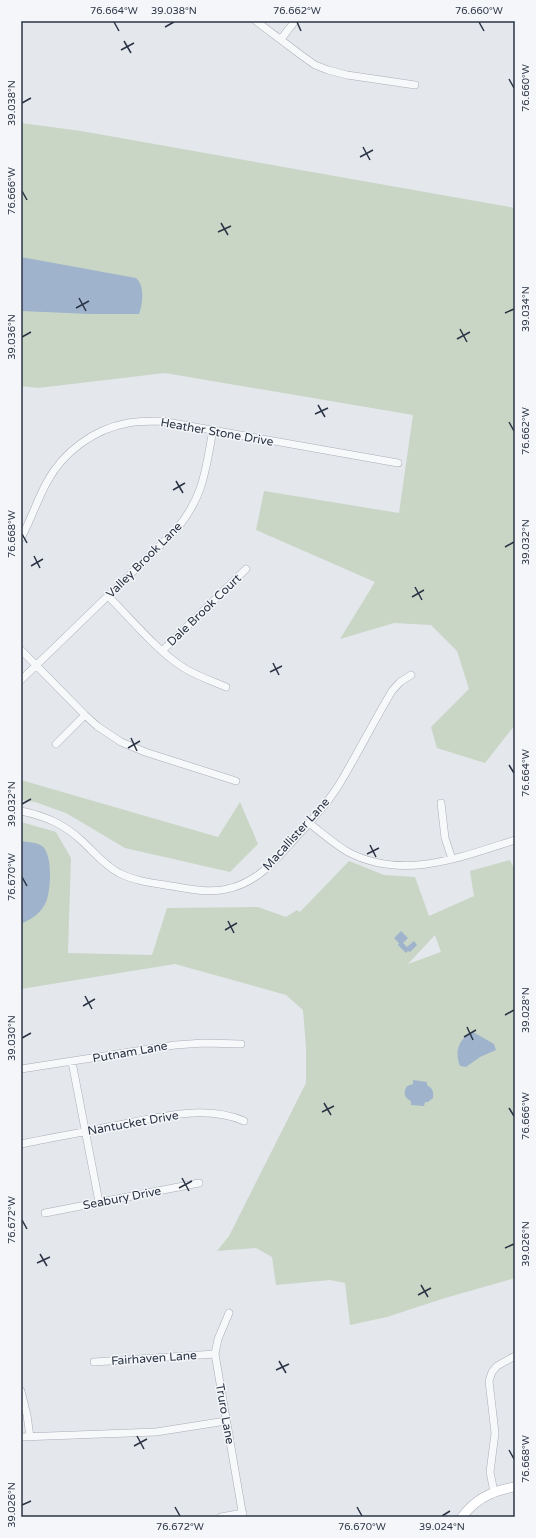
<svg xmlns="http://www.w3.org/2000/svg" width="536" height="1538" font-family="'Varela Round',sans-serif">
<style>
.green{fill:#c9d6c5;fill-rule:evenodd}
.water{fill:#9fb4cc}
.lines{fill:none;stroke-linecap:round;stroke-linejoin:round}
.street-casing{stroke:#a9aeb7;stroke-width:8}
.secondary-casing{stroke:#a9aeb7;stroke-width:10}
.street{stroke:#f7f8fa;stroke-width:7}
.secondary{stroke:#fff;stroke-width:9}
.ticks{fill:none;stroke:#2b3445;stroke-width:1.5}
.labels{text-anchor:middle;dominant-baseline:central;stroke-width:3;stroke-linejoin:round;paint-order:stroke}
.street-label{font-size:12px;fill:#2b3445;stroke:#f4f6f9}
.neatline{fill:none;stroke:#2b3445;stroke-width:1.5}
.ticks-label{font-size:10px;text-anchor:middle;fill:#2b3445}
</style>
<rect width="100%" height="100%" fill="#e4e7ec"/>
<path class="green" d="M21 123 81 131 515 208V725L485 763 437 748 431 727 469 689 457 651 431 625 394 623 340 639 375 582 256 530 264 491 399 513 413 415 165 373 38 388 21 386Z
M21 780 218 837 240 802 258 844 230 872 125 848 66 813 35 802 21 800Z
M21 822 56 832 71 858 68 953 152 955 167 908 258 907 286 917 297 910 300 912 349 861 384 875 415 877 429 916 474 896 470 871 510 860 515 870V1278L445 1298 387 1317 350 1325 345 1283 330 1280 276 1285 272 1257 256 1248 217 1251 229 1236 306 1083V1047L303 1010 286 995 175 964 21 989ZM435 935 441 952 408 964Z"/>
<path class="water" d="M21 257 136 278C145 286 143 303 139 314H90L21 311Z
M21 841C27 842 37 842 42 846 53 854 51 890 46 902 41 913 32 919 21 924Z
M401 931 408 938 403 943 407 947 414 941 417 945 410 952 408 951 406 953 398 945 399 943 394 938Z
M473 1032 494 1044 496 1050 480 1057 466 1067 460 1066C454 1051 459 1038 473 1032Z
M413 1080 427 1082V1085C432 1088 434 1091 433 1098L428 1102H425L424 1106 411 1105V1101C404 1098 403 1092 407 1086L413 1084Z"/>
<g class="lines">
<g class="street-casing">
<path id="street" d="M256 21 301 55 315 65 328 70 347 75 415 85
M281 39 295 21
M21 538C31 520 37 500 47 482 63 452 94 429 128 423 138 421 150 421 161 421L398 463
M108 596C132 620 156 650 184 668 197 676 212 681 226 687
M21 650 85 715 97 726 121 742 145 752 236 781
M162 651 246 569
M21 680 176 530C204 496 205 472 213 430
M56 744 85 715
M441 803 445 838 452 859
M21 811C45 816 64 824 82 841 94 852 104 865 119 873 135 881 153 883 171 886 191 889 211 894 231 888 257 881 273 863 290 844 307 825 327 805 340 783 358 753 374 721 392 691L400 682 411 675
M309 823C322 833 334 844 348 852 403 881 461 857 515 840
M72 1062 99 1202
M21 1069 175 1045 204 1043 241 1044
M21 1144C50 1138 79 1133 108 1127 152 1119 202 1103 244 1121
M45 1213 199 1183
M229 1313 218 1339 215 1354 243 1517
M94 1362 215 1354
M21 1391 27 1415 30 1437
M21 1437 156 1432 226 1421
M494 1492 490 1472 495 1433 489 1381 492 1372 497 1366 515 1356
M221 1517 243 1513"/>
</g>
<g class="secondary-casing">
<path id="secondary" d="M462 1517C475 1499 493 1490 515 1487"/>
</g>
<use href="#street" class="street"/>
<use href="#secondary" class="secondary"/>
</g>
<path class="ticks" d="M114 22 119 31M297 22 301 31M479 22 484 31M165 27 174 22M124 41 131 53M121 50 134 43M509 79 514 88M22 103 31 98M363 147 370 160M360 157 373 150M22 191 27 200M221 223 228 235M218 232 231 226M79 298 86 311M76 308 89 301M505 313 514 309M460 329 467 342M22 337 31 332M457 339 470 332M318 405 325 417M315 414 328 408M509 422 514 431M176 481 183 493M173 490 185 483M22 534 27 543M505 547 514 542M34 556 40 568M31 566 43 559M415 587 422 600M412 597 424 590M273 663 279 675M270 672 282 666M131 738 137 751M128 748 140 741M509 765 514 773M22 804 31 799M370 845 376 857M367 854 379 848M22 877 27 886M228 921 234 933M225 930 237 923M85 996 92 1009M83 1006 95 999M505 1015 514 1010M467 1027 473 1040M464 1037 476 1030M22 1038 31 1033M324 1103 331 1115M509 1108 514 1116M322 1112 334 1106M182 1178 189 1191M179 1188 192 1181M22 1220 27 1229M505 1248 514 1244M40 1254 47 1266M37 1263 50 1257M421 1285 428 1297M418 1295 431 1288M279 1361 286 1373M276 1370 289 1364M137 1436 144 1449M134 1446 147 1439M509 1450 514 1459M22 1505 31 1501M175 1507 180 1516M357 1507 362 1516M442 1516 450 1511"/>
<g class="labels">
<g class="street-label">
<text transform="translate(217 432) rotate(10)">Heather Stone Drive</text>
<text transform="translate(144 560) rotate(-45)">Valley Brook Lane</text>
<text transform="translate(204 610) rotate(-44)">Dale Brook Court</text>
<text transform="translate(296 834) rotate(-48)">Macallister Lane</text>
<text transform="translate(130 1052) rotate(-10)">Putnam Lane</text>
<text transform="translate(133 1123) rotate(-10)">Nantucket Drive</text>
<text transform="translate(122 1198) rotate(-11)">Seabury Drive</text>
<text transform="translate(154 1358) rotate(-4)">Fairhaven Lane</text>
<text transform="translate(225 1414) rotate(80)">Truro Lane</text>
</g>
</g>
<rect width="536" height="1538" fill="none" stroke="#f4f6f9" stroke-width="44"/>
<rect x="22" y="22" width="492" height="1494" class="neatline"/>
<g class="ticks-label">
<text x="114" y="14">76.664°W</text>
<text x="174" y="14">39.038°N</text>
<text x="297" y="14">76.662°W</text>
<text x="479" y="14">76.660°W</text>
<text transform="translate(525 88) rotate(-90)" y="4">76.660°W</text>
<text transform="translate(11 103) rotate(-90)" y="4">39.038°N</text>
<text transform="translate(11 191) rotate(-90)" y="4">76.666°W</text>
<text transform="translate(525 309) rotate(-90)" y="4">39.034°N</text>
<text transform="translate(11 337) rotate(-90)" y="4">39.036°N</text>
<text transform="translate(525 431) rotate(-90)" y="4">76.662°W</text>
<text transform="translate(11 534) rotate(-90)" y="4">76.668°W</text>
<text transform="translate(525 542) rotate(-90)" y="4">39.032°N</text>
<text transform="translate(525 773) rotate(-90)" y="4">76.664°W</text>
<text transform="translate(11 804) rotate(-90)" y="4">39.032°N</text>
<text transform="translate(11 877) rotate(-90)" y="4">76.670°W</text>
<text transform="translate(525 1010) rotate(-90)" y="4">39.028°N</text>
<text transform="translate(11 1038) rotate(-90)" y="4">39.030°N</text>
<text transform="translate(525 1116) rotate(-90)" y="4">76.666°W</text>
<text transform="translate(11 1220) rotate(-90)" y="4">76.672°W</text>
<text transform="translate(525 1244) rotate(-90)" y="4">39.026°N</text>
<text transform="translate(525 1459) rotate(-90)" y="4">76.668°W</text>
<text transform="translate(11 1505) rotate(-90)" y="4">39.026°N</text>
<text x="180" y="1530">76.672°W</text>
<text x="362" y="1530">76.670°W</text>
<text x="442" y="1530">39.024°N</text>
</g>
</svg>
